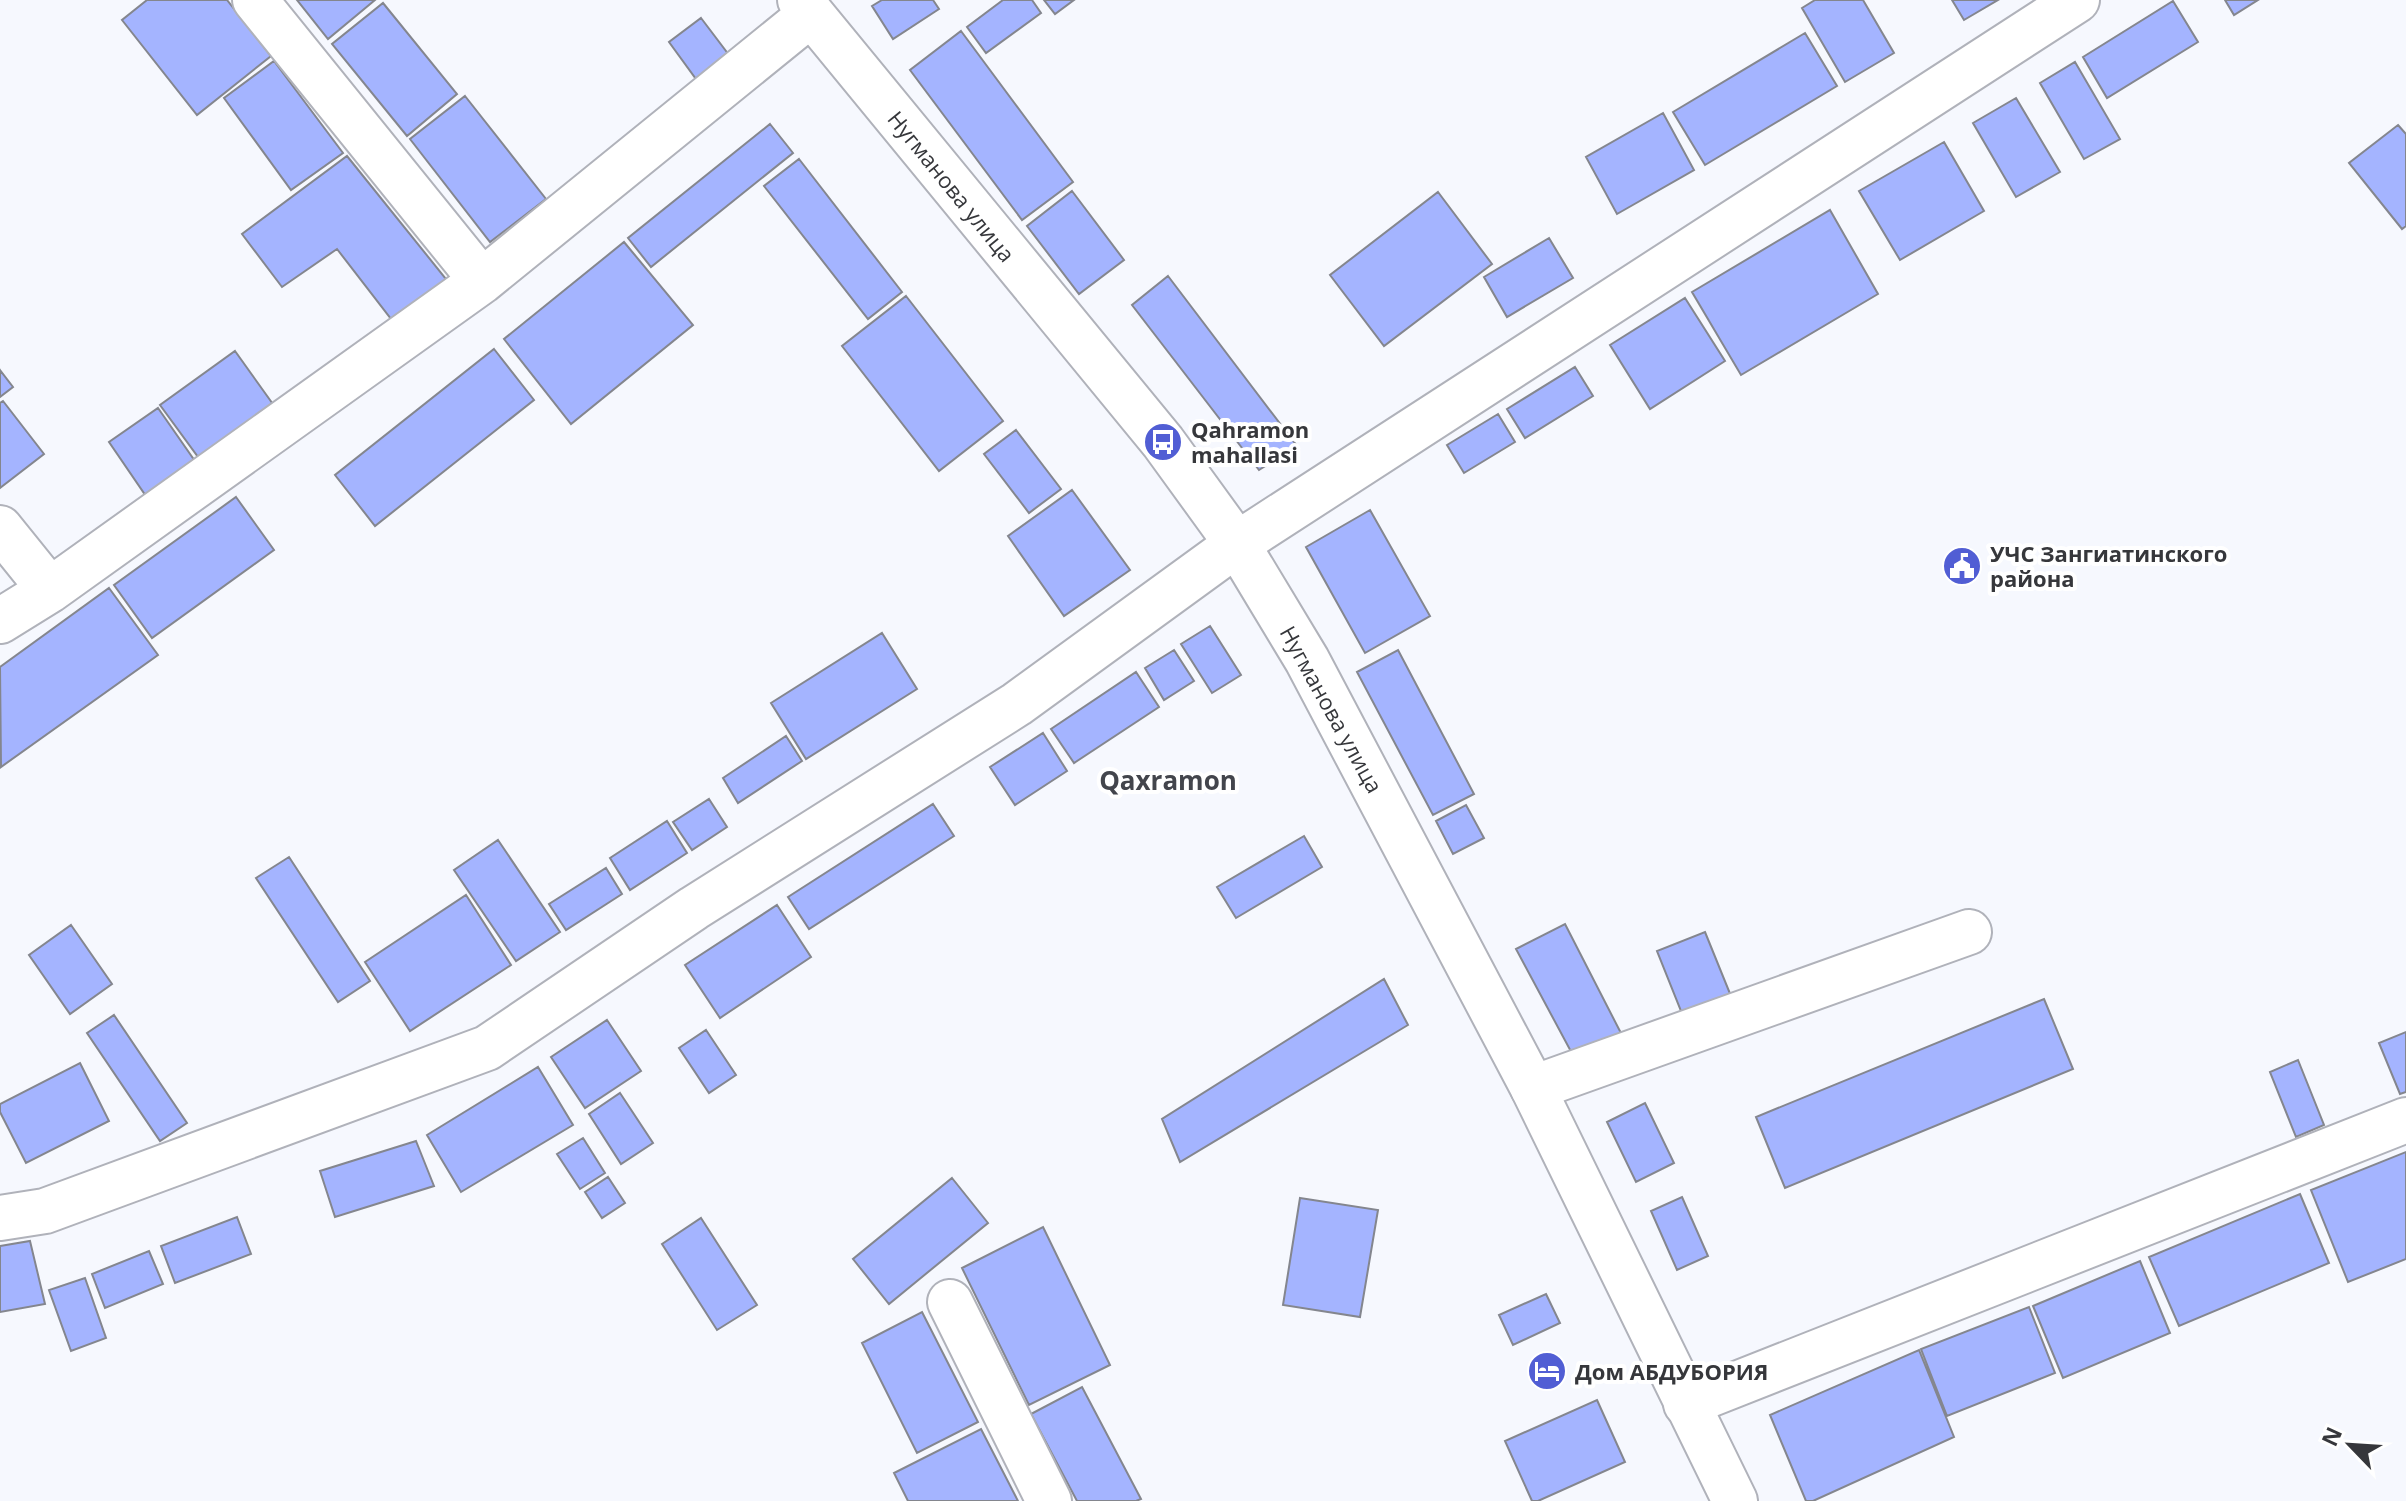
<svg xmlns="http://www.w3.org/2000/svg" width="2406" height="1501" font-family="'Open Sans',sans-serif">
<style>
.building{fill:#a4b4ff;stroke:#84868e;stroke-width:2}
.lines{fill:none;stroke-linecap:round;stroke-linejoin:round}
.minor-casing{stroke:#b0b2ba;stroke-width:48}
.secondary-casing{stroke:#b0b2ba;stroke-width:48}
.minor{stroke:#fff;stroke-width:44}
.secondary{stroke:#fff;stroke-width:44}
.labels{text-anchor:middle;dominant-baseline:central;stroke-width:8;stroke-linejoin:round;paint-order:stroke}
.street-label{font-size:22px;fill:#36373b;stroke:#fff}
.poi-label{font-size:22px;font-weight:bold;fill:#36373b;stroke:#fff;text-anchor:start}
.quarter-label{font-size:26px;font-weight:bold;fill:#43454c;stroke:#fff}
</style>
<rect width="100%" height="100%" fill="#f6f8fe"/>
<path class="building" d="M147 0H227L271 56 197 115 122 20Z
M297 0H375L328 39Z
M882 0H933L939 9 893 39 872 6Z
M1003 0H1032L1041 13 986 53 967 27Z
M1044 0H1074L1055 14Z
M1815 0H1863L1894 53 1845 82 1802 8Z
M1952 0H1998L1964 20Z
M2225 0H2258L2234 15Z
M2173 1 2198 42 2107 98 2083 57Z
M383 3 457 94 407 136 332 44Z
M701 18 729 55 696 79 669 42Z
M961 31 1073 182 1022 220 910 70Z
M1805 33 1837 86 1705 165 1673 112Z
M274 61 343 153 291 190 224 98Z
M2075 62 2120 139 2084 159 2040 83Z
M465 96 546 199 490 242 410 139Z
M2016 98 2060 172 2016 197 1973 123Z
M1663 113 1694 170 1617 214 1586 157Z
M770 124 793 153 651 267 628 238Z
M2398 125 2406 134V226L2402 229 2349 163Z
M1944 142 1984 211 1900 260 1859 191Z
M347 156 450 284 395 324 337 249 282 287 242 234Z
M799 159 902 292 868 319 764 186Z
M1072 191 1124 260 1079 294 1027 226Z
M1438 192 1492 264 1384 346 1330 275Z
M1830 210 1878 294 1741 375 1692 292Z
M1549 238 1573 278 1507 317 1484 277Z
M624 242 693 325 571 424 504 339Z
M1168 276 1297 446 1259 470 1132 305Z
M906 296 1003 421 939 471 842 346Z
M1685 298 1725 361 1650 409 1610 345Z
M494 349 534 400 375 526 335 475Z
M235 351 275 407 201 461 160 405Z
M1575 367 1593 396 1525 438 1507 409Z
M0 370 13 387 0 397Z
M3 401 44 454 0 488V403Z
M158 408 197 464 148 499 109 442Z
M1498 414 1515 442 1464 473 1447 445Z
M1016 430 1061 489 1029 513 984 454Z
M1072 490 1130 570 1064 616 1008 536Z
M236 497 274 550 152 638 114 585Z
M1370 510 1430 616 1365 653 1306 547Z
M109 588 158 655 1 767 0 667Z
M1210 626 1241 675 1212 693 1181 644Z
M882 633 917 689 806 759 771 703Z
M1174 650 1194 681 1164 700 1145 668Z
M1398 650 1474 794 1433 815 1357 672Z
M1136 672 1159 707 1074 763 1051 729Z
M1043 733 1067 771 1015 805 990 767Z
M786 736 802 761 738 803 723 778Z
M709 799 727 827 692 850 673 822Z
M933 804 954 836 809 929 788 897Z
M1466 805 1484 838 1453 854 1436 821Z
M667 821 687 853 630 890 610 858Z
M1304 836 1322 867 1236 918 1217 887Z
M498 840 560 932 516 961 454 870Z
M289 857 370 981 338 1002 256 878Z
M606 868 622 894 566 930 549 904Z
M466 895 511 965 410 1031 365 962Z
M777 905 811 957 720 1018 685 965Z
M1565 924 1624 1039 1575 1059 1516 949Z
M71 925 112 984 70 1014 29 955Z
M1705 932 1733 1001 1685 1021 1657 951Z
M1384 979 1408 1025 1180 1162 1162 1119Z
M2044 999 2073 1069 1785 1188 1756 1117Z
M114 1015 187 1123 160 1141 87 1033Z
M607 1020 641 1071 585 1108 551 1057Z
M706 1030 736 1075 709 1093 679 1048Z
M2406 1032V1092L2400 1094 2379 1043Z
M2298 1060 2324 1125 2296 1137 2270 1072Z
M80 1063 109 1121 26 1163 0 1112V1104Z
M538 1067 573 1125 461 1192 427 1135Z
M620 1093 653 1143 621 1164 589 1114Z
M1645 1103 1674 1163 1636 1182 1607 1122Z
M583 1138 605 1173 580 1189 557 1154Z
M416 1141 434 1186 335 1217 320 1171Z
M2406 1152V1259L2348 1282 2311 1190Z
M608 1177 625 1203 602 1218 585 1192Z
M952 1178 988 1223 889 1304 853 1259Z
M2300 1194 2329 1263 2179 1326 2149 1257Z
M1682 1197 1708 1256 1677 1270 1651 1211Z
M1300 1198 1378 1210 1360 1317 1283 1305Z
M237 1217 251 1254 175 1283 161 1246Z
M701 1218 757 1305 717 1330 662 1244Z
M1043 1227 1110 1365 1029 1405 962 1268Z
M30 1241 45 1304 0 1312V1246Z
M149 1251 163 1284 105 1308 92 1274Z
M2140 1261 2170 1333 2063 1378 2033 1306Z
M85 1278 106 1338 71 1351 49 1290Z
M1546 1294 1560 1323 1513 1345 1499 1315Z
M2029 1307 2055 1373 1947 1416 1921 1349Z
M922 1312 978 1422 917 1453 862 1343Z
M1919 1350 1954 1437 1813 1501H1806L1770 1415Z
M1082 1387 1141 1499 1136 1501H1077L1031 1414Z
M1597 1400 1625 1462 1538 1501H1532L1505 1441Z
M981 1429 1018 1501H908L894 1473Z"/>
<g class="lines">
<g class="minor-casing">
<path id="minor" d="M255 0 482 281
M0 528 50 590
M0 621 50 590 482 281 811 14
M1533 1088 1969 932
M0 1218 45 1211 487 1048 694 908 1017 704 1237 544 2077 0
M950 1302 1049 1501
M1686 1404 2406 1120"/>
</g>
<g class="secondary-casing">
<path id="secondary" d="M800 0 1163 442 1237 544 1307 660 1533 1088 1735 1501"/>
</g>
<use href="#minor" class="minor"/>
<use href="#secondary" class="secondary"/>
</g>
<defs>
<g id="bus-disc" transform="scale(2)"><circle r="9.5" fill="#515ed4" stroke="#fff"/><path d="M-5-6H5V4H4V6H2V4H-2V6H-4V4H-5ZM-3.5-4V0h7V-4ZM-3.5 1.2v1.5H-2V1.2ZM2 1.2v1.5H3.5V1.2Z" fill="#fff"/></g>
<g id="civic-disc" transform="scale(2)"><circle r="9.5" fill="#515ed4" stroke="#fff"/><path d="M-.6-6.5H3V-4.5H.6V-3L4-1V1h2V6H-6V1h2V-1L-.6-3ZM-1.2 2.5V6h2.4V2.5Z" fill="#fff"/></g>
<g id="hotel-disc" transform="scale(2)"><circle r="9.5" fill="#515ed4" stroke="#fff"/><path d="M-6-4.5h1.5V1H6V5H4.5V3h-9V5H-6ZM-4 0a1.8 1.8 0 1 1 3.6 0ZM.5 0V-2.5h3Q6-2.5 6 0Z" fill="#fff"/></g>
</defs>
<g fill-rule="evenodd">
<use href="#bus-disc" x="1163" y="442"/>
<use href="#civic-disc" x="1962" y="566"/>
<use href="#hotel-disc" x="1547" y="1371"/>
</g>
<g class="labels">
<g class="street-label">
<text transform="translate(952 186) rotate(51)">Нугманова улица</text>
<text transform="translate(1332 709) rotate(61)">Нугманова улица</text>
</g>
<g class="poi-label">
<text x="1191" y="429">Qahramon<tspan x="1191" dy="25">mahallasi</tspan></text>
<text x="1990" y="553">УЧС Зангиатинского<tspan x="1990" dy="25">района</tspan></text>
<text x="1575" y="1371">Дом АБДУБОРИЯ</text>
</g>
<g class="quarter-label">
<text x="1168" y="780">Qaxramon</text>
</g>
</g>
<g transform="translate(2350 1445) rotate(295)" stroke="#ffffff" stroke-width="6" paint-order="stroke">
<path d="M0-6L14 30L0 20L-14 30Z" fill="#36373b"/>
<text y="-12" font-size="22" font-weight="bold" text-anchor="middle" fill="#36373b">N</text>
</g>
</svg>
